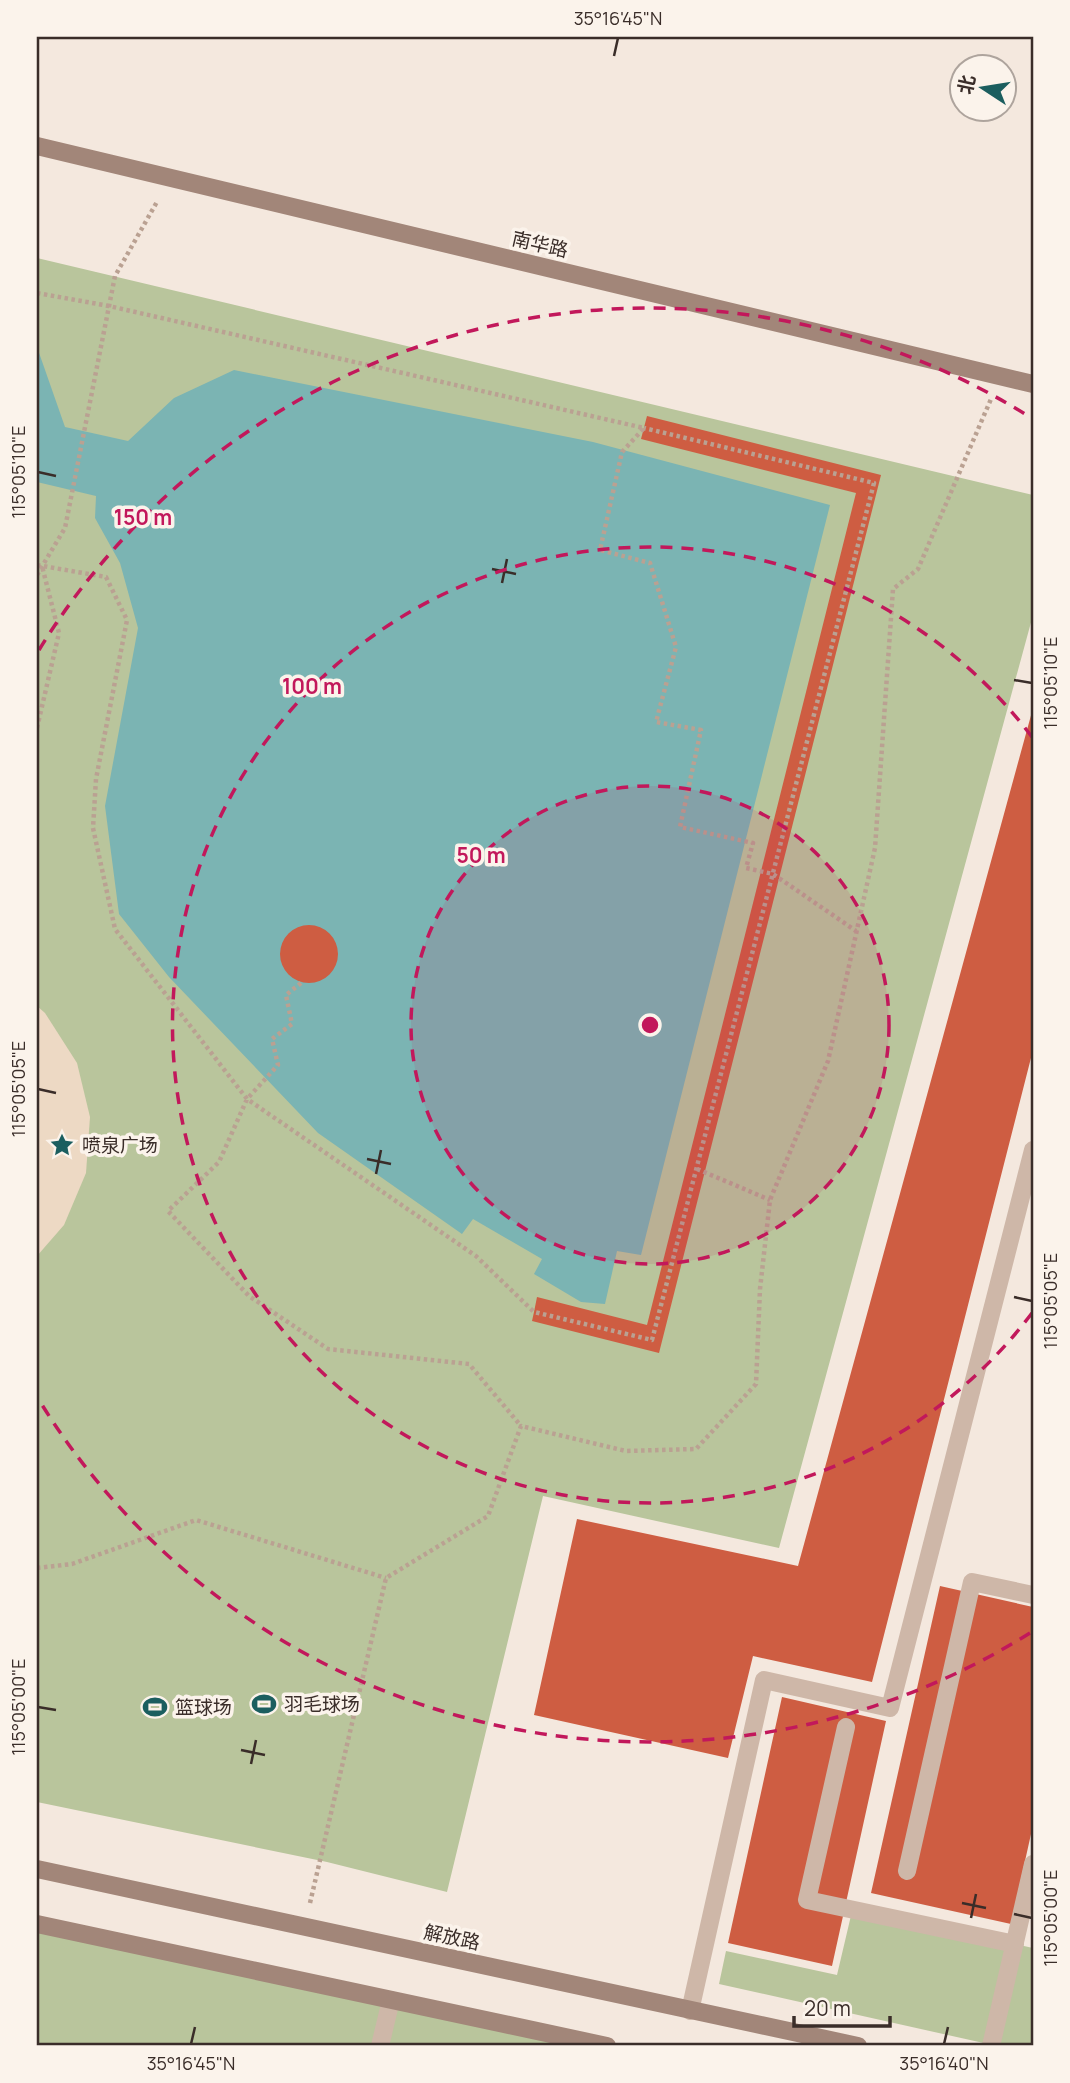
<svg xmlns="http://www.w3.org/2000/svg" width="1070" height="2083" font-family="Manrope,'Noto Sans SC',sans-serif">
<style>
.green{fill:#b9c59c}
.plaza{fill:#edd9c4}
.water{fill:#7bb4b3}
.building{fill:#ce5d42}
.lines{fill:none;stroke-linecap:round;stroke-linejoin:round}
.path{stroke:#baa192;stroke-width:4.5;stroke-dasharray:3.5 3.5;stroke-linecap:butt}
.minor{stroke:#ceb7a8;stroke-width:18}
.secondary{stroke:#a28679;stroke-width:18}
.ticks{fill:none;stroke:#3a2d29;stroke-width:2.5}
.ring{fill:none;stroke:#c2185b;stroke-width:3.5;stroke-dasharray:12 9}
.labels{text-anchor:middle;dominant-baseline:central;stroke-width:7;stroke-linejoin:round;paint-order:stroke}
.street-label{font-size:19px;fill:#3a2d29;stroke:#fbf3eb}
.poi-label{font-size:19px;fill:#3a2d29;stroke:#fbf3eb;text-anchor:start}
.centre{fill:#c2185b;stroke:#fbf3eb;stroke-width:3.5}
.ring-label{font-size:21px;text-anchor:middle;font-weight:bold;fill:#c2185b;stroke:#fbf3eb;stroke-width:7;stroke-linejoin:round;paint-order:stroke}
.neatline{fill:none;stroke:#3a2d29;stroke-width:2.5}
.ticks-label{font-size:18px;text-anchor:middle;fill:#3a2d29}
</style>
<rect width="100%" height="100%" fill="#f4e8de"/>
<path class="green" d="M37 258 1033 495V615L779 1548 543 1496 447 1892 327 1862 37 1802Z
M853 1907 1033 1948V2046H997L719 1984 726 1951 837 1975Z
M37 1924 607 2046H37Z"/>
<path class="plaza" d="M37 1006 45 1013 77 1063 90 1117 86 1173 64 1225 37 1256Z"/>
<path class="water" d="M37 347 65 427 128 441 174 398 234 370 593 442 830 505 641 1255 617 1251 605 1304 581 1302 534 1274 542 1259 473 1219 462 1234 318 1133 169 977 119 914 105 806 138 628 120 563 95 518 96 496 37 482Z"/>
<path class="building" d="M647 416 881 475 659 1353 532 1321 534 1312 537 1297 647 1325 856 493 641 439Z
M1033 708V1050L872 1682 753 1656 728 1758 534 1715 577 1519 798 1566Z
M280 954a29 29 0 1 1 58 0a29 29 0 1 1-58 0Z
M940 1586 1033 1607V1825L1011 1924 871 1893Z
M782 1697 886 1721 832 1966 728 1943Z"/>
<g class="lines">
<path class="path" d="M37 293 109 306 644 428 622 452 600 550 650 563 676 647 656 722 701 730 680 827 753 843 746 868 773 874 856 931
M37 565 106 577 127 620 96 779 93 828 115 929 247 1099 476 1256 534 1312 652 1340 874 483 644 428
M37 575 65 528 115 276 158 200
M37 728 59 633 42 566
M301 983 286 995 292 1024 272 1039 278 1065 247 1099 219 1162 168 1211 249 1296 328 1349 469 1364 521 1426
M697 1169 770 1200
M37 1568 72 1564 196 1520 386 1578
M310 1903 386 1578 488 1516 521 1426 626 1451 696 1449 756 1384 760 1289 770 1200 828 1061 875 848 893 589 918 569 991 399"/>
<path class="minor" d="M846 1727 807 1900 1015 1944
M907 1871 972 1582 1033 1595
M690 2011 764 1680 890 1708 1033 1150
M380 2046 391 2000
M991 2046 1033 1864"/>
<path class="secondary" d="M37 146 1033 384
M37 1869 858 2046
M37 1924 607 2046"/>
</g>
<path class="ticks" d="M614 56 618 38M38 472 56 476M492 569 516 574M502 583 507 559M1014 680 1032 683M38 1089 56 1093M367 1159 391 1164M376 1174 381 1150M1014 1297 1032 1301M38 1707 56 1710M241 1750 265 1755M251 1764 256 1740M962 1903 986 1908M1014 1914 1032 1918M971 1918 976 1894M191 2044 195 2027M944 2044 948 2027"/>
<circle cx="650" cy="1025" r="239" fill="#c2185b" fill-opacity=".12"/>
<g class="ring">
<circle cx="650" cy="1025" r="239"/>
<path d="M1032 1313A478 478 0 1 1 1032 737"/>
<path d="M1030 1633A717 717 0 0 1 39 1400M39 650A717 717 0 0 1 1030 417"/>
</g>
<defs>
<g id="sight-bare" transform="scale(1.89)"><path d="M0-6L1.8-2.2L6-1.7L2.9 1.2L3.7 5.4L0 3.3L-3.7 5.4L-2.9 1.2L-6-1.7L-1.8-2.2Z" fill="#1b5e5f" stroke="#fbf3eb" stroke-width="2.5" paint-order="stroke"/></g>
<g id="stadium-bare" transform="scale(1.89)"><path d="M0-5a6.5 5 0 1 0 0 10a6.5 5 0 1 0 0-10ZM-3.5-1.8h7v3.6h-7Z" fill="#1b5e5f" stroke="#fbf3eb" stroke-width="2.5" paint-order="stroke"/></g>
</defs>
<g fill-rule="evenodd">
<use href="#sight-bare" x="62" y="1145"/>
<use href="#stadium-bare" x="264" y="1704"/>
<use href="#stadium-bare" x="155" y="1707"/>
</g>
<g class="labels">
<g class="street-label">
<text transform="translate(540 244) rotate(13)">南华路</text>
<text transform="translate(452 1937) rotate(12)">解放路</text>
</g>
<g class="poi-label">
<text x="82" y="1145">喷泉广场</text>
<text x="284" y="1704">羽毛球场</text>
<text x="175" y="1707">篮球场</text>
</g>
</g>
<circle cx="650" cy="1025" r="10" class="centre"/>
<g class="ring-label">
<text x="143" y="525">150 m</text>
<text x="312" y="694">100 m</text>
<text x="481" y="863">50 m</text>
</g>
<rect width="1070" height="2083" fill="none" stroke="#fbf3eb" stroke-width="77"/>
<g transform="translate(983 88) rotate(282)"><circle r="33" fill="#fbf3eb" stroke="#aea49d" stroke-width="2"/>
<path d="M0-5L12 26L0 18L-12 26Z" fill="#1b5e5f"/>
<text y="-10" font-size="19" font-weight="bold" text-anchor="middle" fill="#3a2d29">北</text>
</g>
<path d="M794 2016v10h96v-10" fill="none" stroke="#3a2d29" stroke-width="3.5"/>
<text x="804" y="2016" font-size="21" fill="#3a2d29" stroke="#fbf3eb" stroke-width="5" paint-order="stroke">20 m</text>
<rect x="38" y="38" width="994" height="2006" class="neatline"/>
<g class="ticks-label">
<text x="618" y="25">35°16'45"N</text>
<text transform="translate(19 472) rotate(-90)" y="6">115°05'10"E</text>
<text transform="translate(1051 683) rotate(-90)" y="6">115°05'10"E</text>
<text transform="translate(19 1089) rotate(-90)" y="6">115°05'05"E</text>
<text transform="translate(1051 1301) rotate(-90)" y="6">115°05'05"E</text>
<text transform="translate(19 1707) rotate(-90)" y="6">115°05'00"E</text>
<text transform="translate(1051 1918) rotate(-90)" y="6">115°05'00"E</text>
<text x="191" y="2070">35°16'45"N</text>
<text x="944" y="2070">35°16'40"N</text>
</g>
</svg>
